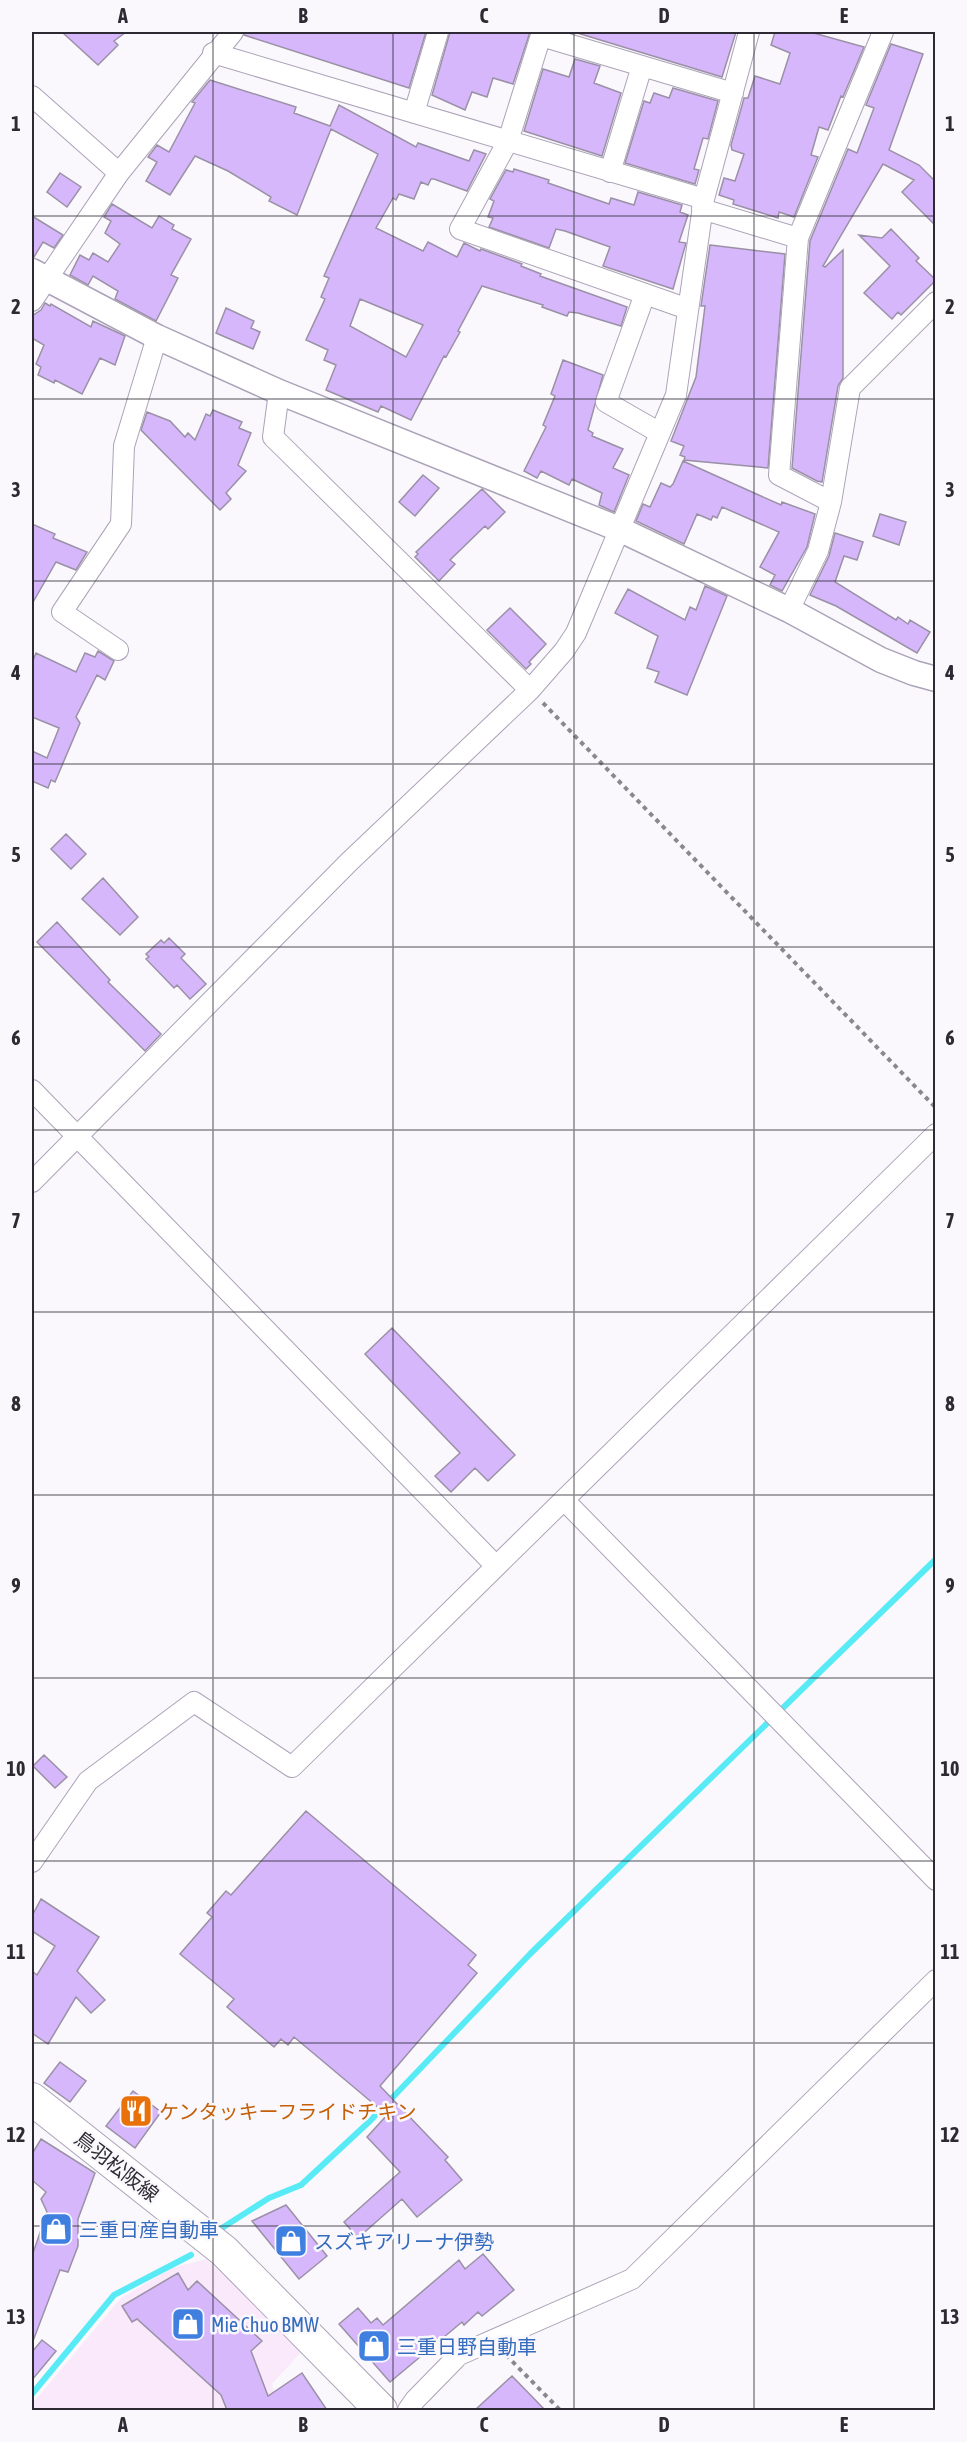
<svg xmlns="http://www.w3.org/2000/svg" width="967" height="2442" font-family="'Asap Condensed','Noto Sans JP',sans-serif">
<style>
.commercial{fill:#fae9fb}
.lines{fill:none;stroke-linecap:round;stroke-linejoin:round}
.stream{stroke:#58ebf6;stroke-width:6}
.building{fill:#d7b7fb;stroke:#9a91a6;stroke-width:1.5;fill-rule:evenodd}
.minor-casing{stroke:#aca3b8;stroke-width:22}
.tertiary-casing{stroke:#aca3b8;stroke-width:27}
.primary-casing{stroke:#aca3b8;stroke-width:34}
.path{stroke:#8b878f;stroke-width:4;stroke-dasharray:4.5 4.5;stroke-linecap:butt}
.minor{stroke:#fff;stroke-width:20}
.tertiary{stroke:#fff;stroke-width:24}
.primary{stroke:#fff;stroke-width:32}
.grid{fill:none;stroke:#2e2a33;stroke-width:1.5;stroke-opacity:0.55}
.labels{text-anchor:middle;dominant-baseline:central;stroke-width:5;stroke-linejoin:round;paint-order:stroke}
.food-label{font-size:20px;fill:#c56008;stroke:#faf8fd;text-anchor:start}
.street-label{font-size:20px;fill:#2e2a33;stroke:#faf8fd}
.shop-label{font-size:20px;fill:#366cbe;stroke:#faf8fd;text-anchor:start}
.neatline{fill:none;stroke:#2e2a33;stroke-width:2}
.grid-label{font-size:20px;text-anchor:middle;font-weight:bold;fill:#2e2a33}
</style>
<rect width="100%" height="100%" fill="#faf8fd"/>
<path class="commercial" d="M206 2259 304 2349 272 2384 280 2410H32V2404L121 2298 172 2268Z"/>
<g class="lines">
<path class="stream" d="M222 2228 269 2198 301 2185 370 2121 530 1954 936 1559
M32 2394 114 2295 191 2255"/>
</g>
<path class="building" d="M62 32H126L114 41 118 45 98 65Z
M245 32H426L409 88 244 35Z
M450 32H530L513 84 493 78 487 97 472 92 465 110 432 95Z
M574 32H736L722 77Z
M775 32H810L864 47 843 97 841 96 828 130 819 127 811 155 818 157 794 217 779 212 778 218 733 204 734 200 719 195 724 178 735 181 744 154 732 150 731 145 744 98H748L755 76 780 84 790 53 771 45Z
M891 44 923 54 889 150 919 165 936 182V226L902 192 914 180 883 164 823 266 825 267 843 250V378L838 386 822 482 817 481 792 468 810 241 848 149 857 153 874 108 866 105Z
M575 59 600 66 594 83 621 93 602 156 524 131 543 69 569 77Z
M210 80 296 107 294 113 330 126 339 105 416 147 418 143 469 161 474 150 486 154 467 191 434 179H431L428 185 421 182 414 199 399 194 396 200 393 198 376 228 423 251 428 242 457 257 464 243 480 251 481 249 522 264 521 266 541 274 540 276 627 307 621 326 578 313 569 312 567 316 542 307 543 305 482 286 458 331 460 332 446 357 444 356 411 420 381 406 378 412 326 390 336 365 324 360 328 350 306 340 325 299 321 297 329 278 324 276 378 154 331 129 297 215 269 201 271 197 228 171 195 156 170 195 146 181 157 162 148 157 157 145 169 152 195 103 192 102ZM360 299 423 325 406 357 350 326Z
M673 88 718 101 708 139 703 138 694 169 699 170 695 184 625 163 644 101 650 103 654 93 669 98Z
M514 169 549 180 548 183 609 204 611 198 634 205 638 192 682 205 680 212 688 215 679 242 686 243 673 289 603 266 610 247 565 231 556 229 549 248 489 227 493 218 488 217 494 201 490 199 506 170 513 172Z
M60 173 81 187 67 207 47 192Z
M112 204 152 228 159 216 174 225 172 229 191 239 171 275 178 278 156 321 115 299 118 291 93 276 88 285 70 275 80 255 89 260 93 253 108 262 120 244 105 233 111 221 104 217Z
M32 216 63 235 54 248 43 242 34 257H32Z
M891 229 919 258 916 261 936 280 901 315 898 312 892 319 864 293 890 266 859 235 882 238Z
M710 245 785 254 768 468 684 460 685 457 680 455 684 446 671 441 696 377 705 306H701Z
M45 303 50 306 51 304 91 327 93 321 125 336 115 365 100 358 82 394 55 380 54 383 38 375 41 367 36 364 44 345 32 338V316L41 310Z
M226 308 254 321 251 328 260 332 253 349 216 333Z
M563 360 603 375 588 430 593 433 592 436 623 449 613 468 629 475 614 512 599 505 602 493 572 479 569 485 541 471 537 478 524 471 546 427 543 425 555 396 551 394Z
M213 410 242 422 239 428 251 433 238 465 246 471 226 493 231 499 220 510 141 430 147 412 170 421 185 437 188 433 195 440 206 414 210 416Z
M683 461 781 505 782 502 815 514 807 547 782 591 770 585 775 575 760 567 779 532 722 507 717 518 713 516 711 520 697 514 684 544 636 521 643 504 650 507 661 483 670 487 673 484Z
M423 475 439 488 415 516 399 502Z
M482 489 505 512 488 529 485 526 450 560 455 564 439 581 415 557 418 554 416 552Z
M880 514 906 522 899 545 873 536Z
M32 524 55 534 53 538 87 552 76 570 56 562 32 604Z
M835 533 863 542 857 560 844 556 835 582 896 620 898 617 908 624 910 620 930 632 917 653 836 606 810 595 829 556Z
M705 586 727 596 687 695 655 682 659 672 647 668 658 636 615 613 628 589 685 620 690 607 696 610Z
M510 608 546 644 529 662 531 664 526 669 487 630Z
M98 651 114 661 105 680 97 675 76 717 80 723 55 782 51 780 48 788 32 781V751L47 758 59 728 32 717V663L36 653 76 672 85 653 95 657Z
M66 834 86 854 71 869 51 849Z
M103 878 138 917 120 935 82 899Z
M57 922 110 980 108 982 161 1034 145 1051 37 942Z
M169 938 185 954 181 958 206 984 190 999 177 985 174 988 146 959 149 957 146 954 161 940 164 943Z
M392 1328 515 1455 488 1481 475 1468 451 1492 435 1476 460 1453 365 1354Z
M44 1755 67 1777 55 1788 33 1766Z
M306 1811 476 1955 468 1965 477 1973 380 2086 448 2157 445 2160 462 2180 417 2217 402 2199 358 2238 344 2222 400 2172 367 2137 387 2115 294 2037 288 2045 281 2039 274 2047 227 2007 234 1999 180 1954 212 1917 207 1913 226 1891 231 1895Z
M41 1899 99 1937 77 1971 105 2000 91 2013 76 1997 48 2044 32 2033V1971L37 1975 55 1946 32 1931V1916Z
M60 2062 86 2081 70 2102 44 2083Z
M133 2091 161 2112 135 2148 106 2126Z
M41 2139 95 2173 78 2219V2246L68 2272 60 2270 33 2341 32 2256 47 2212 41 2199 46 2192 32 2180V2154Z
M286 2205 327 2256 299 2279 252 2221Z
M483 2254 514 2290 482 2316 478 2312 464 2325 462 2322 390 2382 339 2324 358 2308 371 2323 377 2318 383 2325 459 2260 465 2269Z
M178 2273 188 2290 197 2281 262 2341 251 2351 268 2396 302 2373 327 2410H227L221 2395 137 2319 132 2322 122 2306Z
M42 2340 56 2351 32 2380V2352Z
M512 2376 545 2410H475Z"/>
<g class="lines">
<g class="minor-casing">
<path id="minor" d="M542 32 508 141 460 229 688 309
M541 36 733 93
M32 96 119 173
M414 113 438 32
M610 172 642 66
M704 199 749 32
M702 209 798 238 779 475 831 502
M798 238 883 32
M645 294 606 402 660 433
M32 301 119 173 233 32
M279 392 273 437 530 690
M789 610 818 551 831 502 850 388 936 302
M118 650 62 612 121 524 124 446 157 337
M32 1090 496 1566
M32 1182 349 862 530 690 564 651 576 633 676 395 704 199 213 53
M565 1501 936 1880
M32 1862 88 1781 194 1702 292 1767 936 1134
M408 2410 415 2400 459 2355 632 2279 936 1980"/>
</g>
<g class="tertiary-casing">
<path id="tertiary" d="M32 271 157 337 279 392 619 529 789 610 881 660 914 673 936 679"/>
</g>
<g class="primary-casing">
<path id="primary" d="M32 2099 224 2251 381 2410"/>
</g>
<path class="path" d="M543 703 936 1108
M506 2355 560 2410"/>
<use href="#minor" class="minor"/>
<use href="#tertiary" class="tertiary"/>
<use href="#primary" class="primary"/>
</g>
<path class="grid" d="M213 32V2410M393 32V2410M574 32V2410M754 32V2410M32 216H936M32 399H936M32 581H936M32 764H936M32 947H936M32 1130H936M32 1312H936M32 1495H936M32 1678H936M32 1861H936M32 2043H936M32 2226H936"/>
<defs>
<g id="restaurant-square" transform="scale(1.725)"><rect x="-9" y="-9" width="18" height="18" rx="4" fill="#e8710a" stroke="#faf8fd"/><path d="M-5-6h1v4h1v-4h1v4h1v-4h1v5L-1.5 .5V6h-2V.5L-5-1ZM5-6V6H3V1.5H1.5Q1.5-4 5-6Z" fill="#fff"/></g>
<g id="shop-square" transform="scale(1.725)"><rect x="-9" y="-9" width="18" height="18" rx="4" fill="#3f7fe0" stroke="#faf8fd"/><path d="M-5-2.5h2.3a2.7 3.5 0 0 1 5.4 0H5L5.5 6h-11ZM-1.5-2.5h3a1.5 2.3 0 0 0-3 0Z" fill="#fff"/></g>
</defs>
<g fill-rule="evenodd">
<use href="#restaurant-square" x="136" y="2111"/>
<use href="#shop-square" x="56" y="2229"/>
<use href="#shop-square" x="291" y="2241"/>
<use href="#shop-square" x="188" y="2324"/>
<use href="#shop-square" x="374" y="2346"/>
</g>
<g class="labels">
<g class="food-label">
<text x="159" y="2111">ケンタッキーフライドチキン</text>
</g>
<g class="street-label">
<text transform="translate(117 2166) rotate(38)">鳥羽松阪線</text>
</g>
<g class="shop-label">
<text x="79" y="2229">三重日産自動車</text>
<text x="314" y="2241">スズキアリーナ伊勢</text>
<text x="211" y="2324">Mie Chuo BMW</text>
<text x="397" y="2346">三重日野自動車</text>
</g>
</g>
<rect width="967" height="2442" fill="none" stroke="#faf8fd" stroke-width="66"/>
<rect x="33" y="33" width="901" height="2376" class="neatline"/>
<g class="grid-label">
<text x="123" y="23">A</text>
<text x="303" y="23">B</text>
<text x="484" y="23">C</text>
<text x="664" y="23">D</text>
<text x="844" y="23">E</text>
<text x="16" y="131">1</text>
<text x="950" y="131">1</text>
<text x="16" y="314">2</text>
<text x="950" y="314">2</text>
<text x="16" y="497">3</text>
<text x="950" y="497">3</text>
<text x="16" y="680">4</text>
<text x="950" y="680">4</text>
<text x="16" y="862">5</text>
<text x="950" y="862">5</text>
<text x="16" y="1045">6</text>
<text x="950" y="1045">6</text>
<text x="16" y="1228">7</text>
<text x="950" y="1228">7</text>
<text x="16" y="1411">8</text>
<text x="950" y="1411">8</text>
<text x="16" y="1593">9</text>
<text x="950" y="1593">9</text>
<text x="16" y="1776">10</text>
<text x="950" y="1776">10</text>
<text x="16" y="1959">11</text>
<text x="950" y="1959">11</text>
<text x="16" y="2142">12</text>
<text x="950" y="2142">12</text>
<text x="16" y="2324">13</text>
<text x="950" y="2324">13</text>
<text x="123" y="2432">A</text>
<text x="303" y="2432">B</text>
<text x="484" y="2432">C</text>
<text x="664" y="2432">D</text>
<text x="844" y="2432">E</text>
</g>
</svg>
